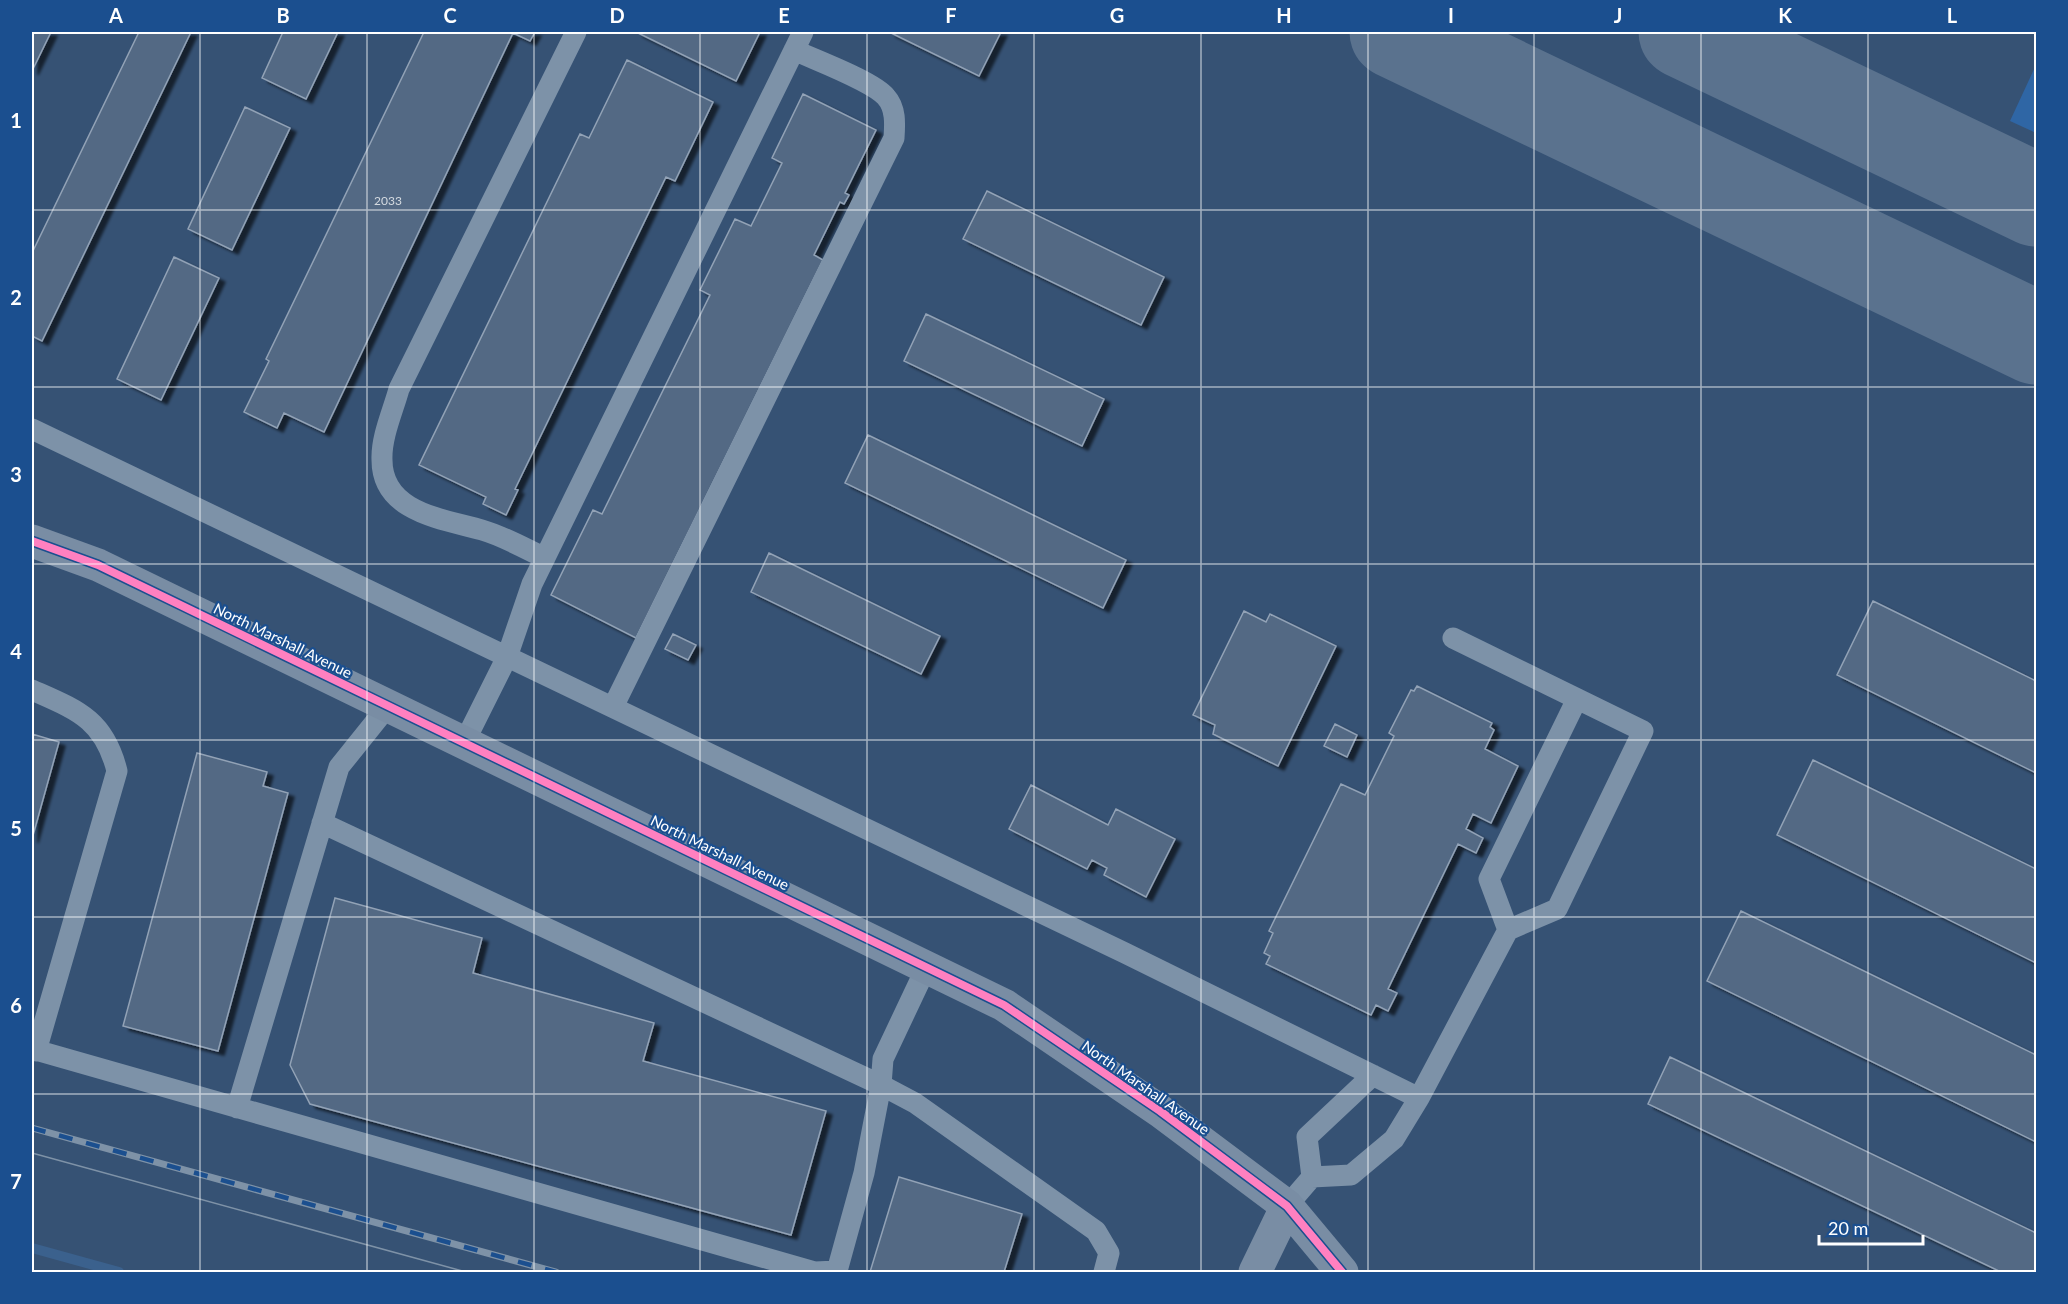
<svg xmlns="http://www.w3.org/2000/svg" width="2068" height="1304" font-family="Lato,sans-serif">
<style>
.green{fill:#2f66a5}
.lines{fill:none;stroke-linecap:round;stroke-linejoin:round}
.stream{stroke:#3b618d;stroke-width:10}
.taxiway{stroke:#5a728e;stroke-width:93}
.building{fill:#526984;stroke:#92a2b6;stroke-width:1.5;filter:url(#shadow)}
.lane{stroke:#7d92a8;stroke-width:21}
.secondary{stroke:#798da4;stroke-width:33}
.tram{stroke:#7e92a7;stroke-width:1.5}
.rail-casing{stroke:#7e92a7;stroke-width:7}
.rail{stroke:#1b4f8f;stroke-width:4.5;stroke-dasharray:14;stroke-linecap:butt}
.cycleway-casing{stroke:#1b4f8f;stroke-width:11}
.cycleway{stroke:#ff80c0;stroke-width:8}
.grid{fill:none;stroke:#fff;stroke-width:1.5;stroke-opacity:0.55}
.labels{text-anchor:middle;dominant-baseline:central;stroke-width:4.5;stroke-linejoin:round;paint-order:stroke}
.number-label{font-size:12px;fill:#d4dae0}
.street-label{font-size:15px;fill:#fff;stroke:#1b4f8f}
.neatline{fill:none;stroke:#fff;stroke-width:2}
.grid-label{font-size:20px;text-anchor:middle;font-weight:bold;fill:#fff}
</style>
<defs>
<filter id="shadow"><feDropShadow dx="6" dy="4" stdDeviation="1.5" flood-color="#0009"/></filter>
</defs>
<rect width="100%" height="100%" fill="#365274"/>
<path class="green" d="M2036 65V133L2010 121Z"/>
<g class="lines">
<path class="stream" d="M32 1248 119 1272"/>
<path class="taxiway" d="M1396 32 2036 338
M1685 32 2036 200"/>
</g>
<path class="building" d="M32 32H51L32 71Z
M139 32H191L42 341 32 336V253Z
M283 32H338L306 99 262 78Z
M424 32H535L530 41 513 33 324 432 284 413 277 428 244 412 269 361 266 359Z
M636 32H760L736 81Z
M889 32H1001L979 76Z
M627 60 713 102 675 181 666 177 515 489 518 490 506 515 483 504 486 497 419 465 580 134 589 138Z
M803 94 876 130 845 193 849 195 844 204 840 202 814 255 823 260 636 638 551 595 593 510 602 514 710 295 700 290 735 219 751 226 782 163 772 158Z
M245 107 290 128 232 250 188 229Z
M987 191 1164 277 1141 325 963 239Z
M174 257 219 278 161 400 117 379Z
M926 314 1104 399 1082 446 904 361Z
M868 435 1126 560 1103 608 845 483Z
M769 553 940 636 921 674 751 592Z
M1873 601 2036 681V773L1837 675Z
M1244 611 1266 622 1270 614 1336 646 1278 766 1213 734 1215 725 1193 715Z
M673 634 696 645 688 660 665 649Z
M1417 686 1492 723 1490 727 1494 730 1485 749 1518 766 1491 823 1473 814 1466 829 1483 838 1476 853 1458 844 1388 989 1397 993 1388 1011 1376 1005 1371 1015 1266 964 1270 956 1264 953 1273 933 1269 931 1341 784 1365 795 1394 736 1389 733 1411 690 1414 691Z
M1335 724 1357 735 1347 757 1324 746Z
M32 734 59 742 32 839Z
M197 753 267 772 263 786 288 793 218 1051 123 1026Z
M1813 760 2036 869V963L1777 835Z
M1031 785 1108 825 1116 809 1175 839 1146 897 1104 875 1107 868 1092 860 1087 869 1009 829Z
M335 898 482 938 473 973 654 1023 643 1061 826 1111 791 1235 310 1104 290 1065Z
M1741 911 2036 1055V1142L1707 981Z
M1670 1057 2036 1233V1272H2001L1648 1104Z
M899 1177 1022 1214 1004 1272H870Z"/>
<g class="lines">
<path class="lane" d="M32 429 1125 953 1419 1098 1508 930 1557 909 1643 731 1453 638
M545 558C524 548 503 536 482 530 444 519 382 513 382 460 381 437 393 411 399 389L576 32
M32 690C77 710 104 719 117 771L36 1051
M613 707 894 138C895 124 896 108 886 97 873 81 815 60 794 50
M464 743 507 657 532 584 803 32
M322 823 881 1085 915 1103 1096 1231 1109 1253 1104 1272
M1508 930 1489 879 1577 699
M32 1049 815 1272 837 1271 864 1173 881 1085 883 1059 926 968
M237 1108 339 767 388 706
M1312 1177 1307 1137 1373 1075
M1287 1206 1312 1177 1351 1175 1394 1139 1419 1098"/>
<path class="secondary" d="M32 541 98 565 1004 1005 1160 1111 1287 1206 1342 1272
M1255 1272 1287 1206"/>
<path class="tram" d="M32 1153 466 1272"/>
<g class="rail-casing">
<path id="rail" d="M32 1128 556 1272"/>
</g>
<use href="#rail" class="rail"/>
<g class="cycleway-casing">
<path id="cycleway" d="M32 541 98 565 1004 1005 1160 1111 1287 1206 1342 1272"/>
</g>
<use href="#cycleway" class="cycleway"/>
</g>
<path class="grid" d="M200 32V1272M367 32V1272M534 32V1272M700 32V1272M867 32V1272M1034 32V1272M1201 32V1272M1368 32V1272M1534 32V1272M1701 32V1272M1868 32V1272M32 210H2036M32 387H2036M32 564H2036M32 740H2036M32 917H2036M32 1094H2036"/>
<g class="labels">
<g class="number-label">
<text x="388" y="200">2033</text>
</g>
<g class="street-label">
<text transform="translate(283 640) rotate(26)">North Marshall Avenue</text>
<text transform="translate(720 852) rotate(26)">North Marshall Avenue</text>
<text transform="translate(1146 1087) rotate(35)">North Marshall Avenue</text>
</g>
</g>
<rect width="2068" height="1304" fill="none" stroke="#1b4f8f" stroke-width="66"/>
<path d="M1819 1235v9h104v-9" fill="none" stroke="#ffffff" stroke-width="3"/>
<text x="1828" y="1235" font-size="18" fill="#ffffff" stroke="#1b4f8f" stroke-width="4.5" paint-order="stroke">20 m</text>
<rect x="33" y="33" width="2002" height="1238" class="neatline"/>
<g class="grid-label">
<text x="116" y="23">A</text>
<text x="283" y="23">B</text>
<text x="450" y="23">C</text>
<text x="617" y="23">D</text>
<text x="784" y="23">E</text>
<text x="951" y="23">F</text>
<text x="1117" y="23">G</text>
<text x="1284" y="23">H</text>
<text x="1451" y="23">I</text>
<text x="1618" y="23">J</text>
<text x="1785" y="23">K</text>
<text x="1952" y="23">L</text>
<text x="16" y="128">1</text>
<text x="16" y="305">2</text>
<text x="16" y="482">3</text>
<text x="16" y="659">4</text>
<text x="16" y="836">5</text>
<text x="16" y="1013">6</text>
<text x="16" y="1189">7</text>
</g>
</svg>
